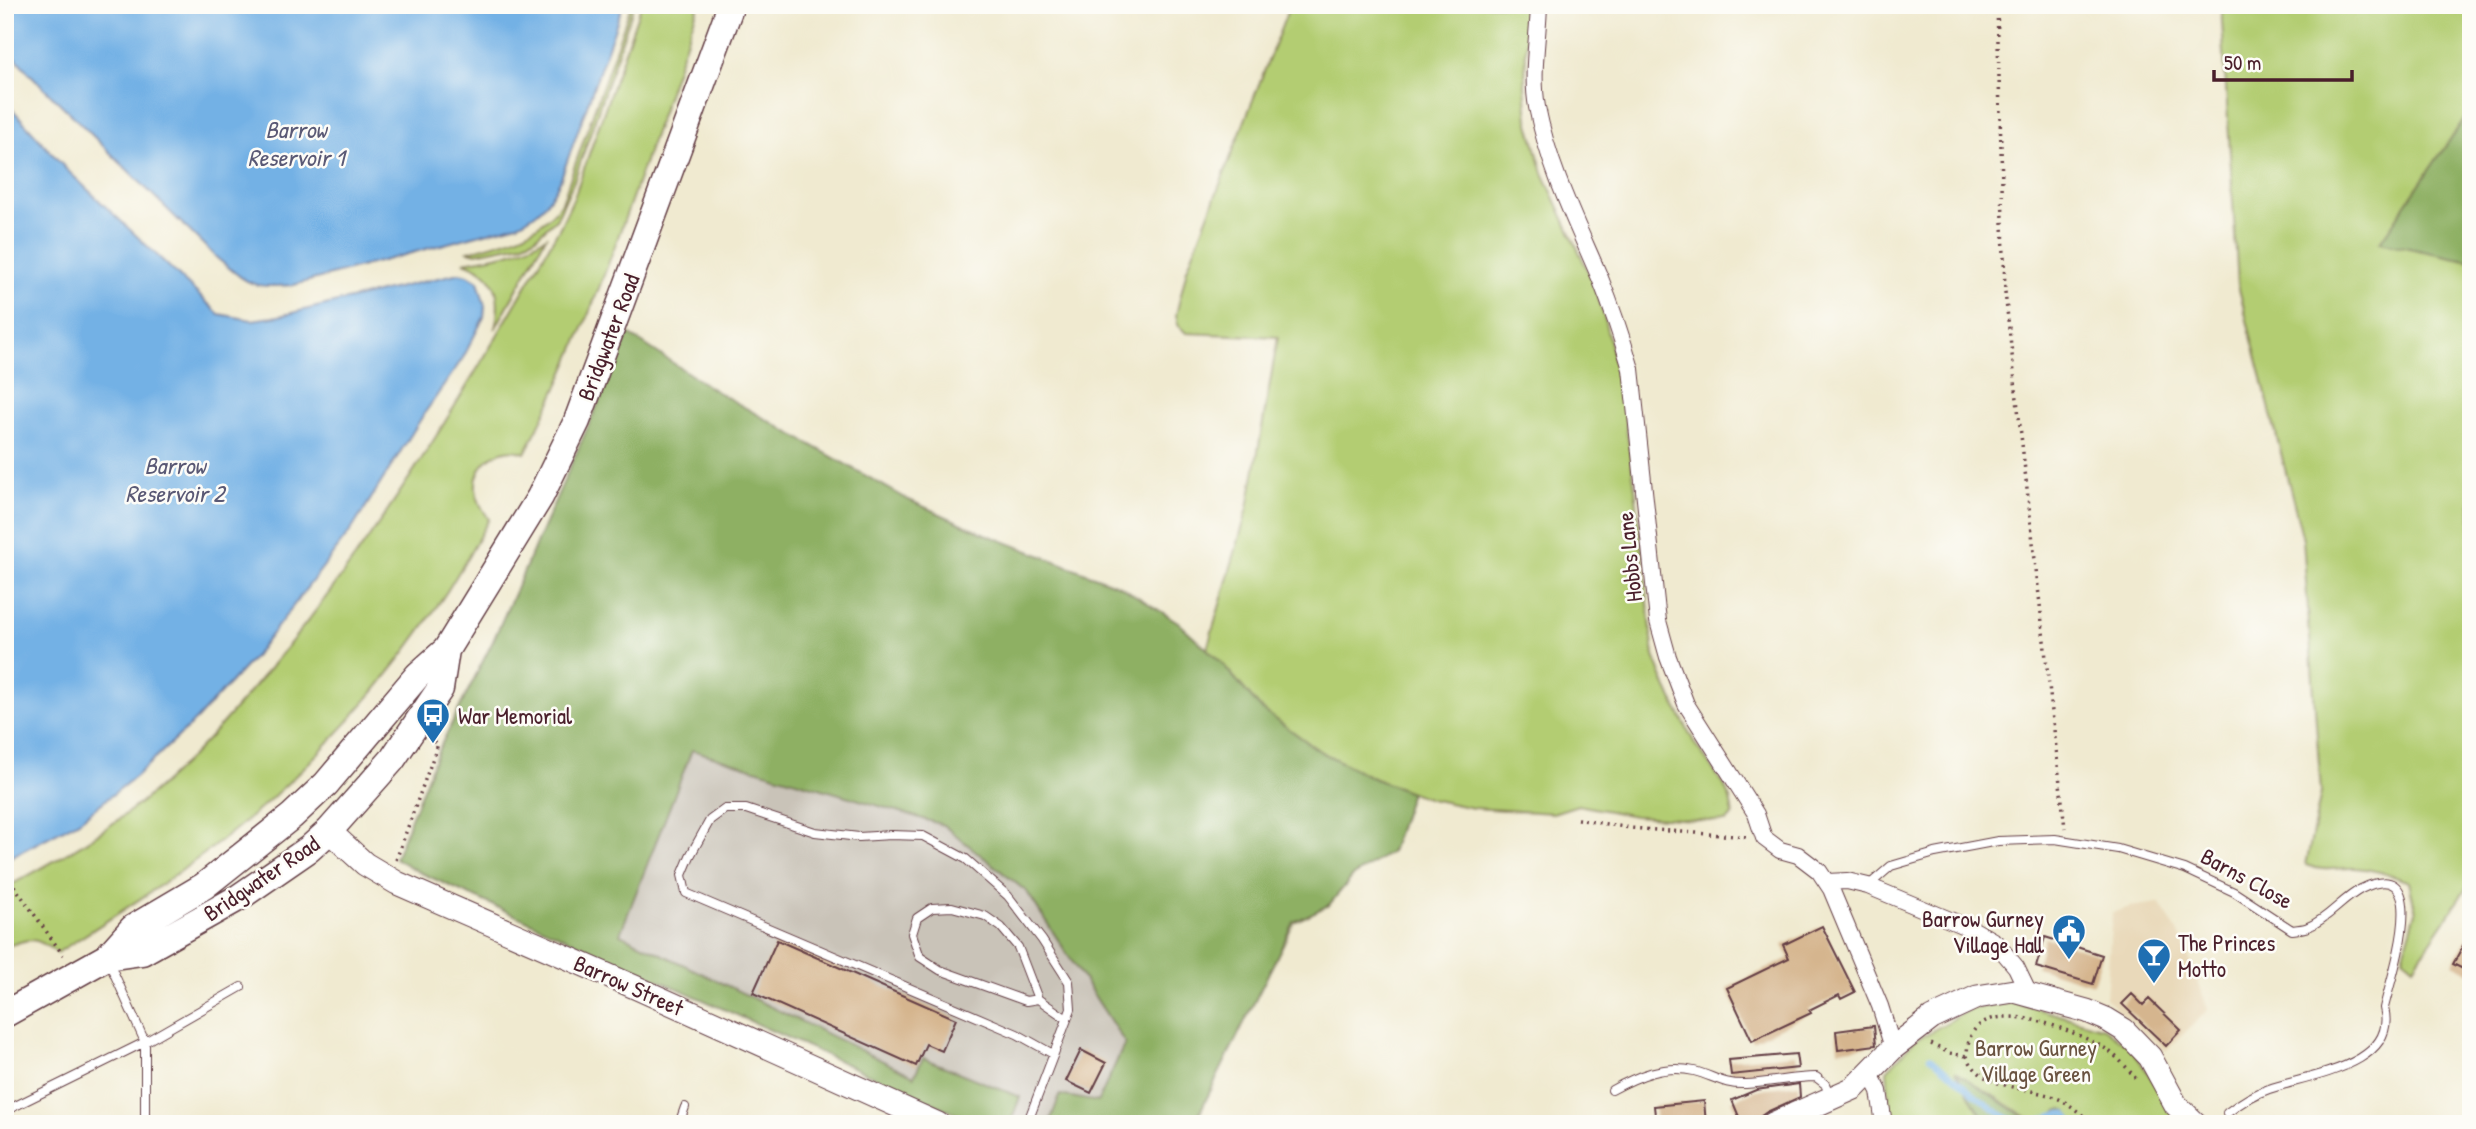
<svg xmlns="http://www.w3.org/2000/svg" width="2476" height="1129" font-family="'Patrick Hand',sans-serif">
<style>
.built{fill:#e9d9ba}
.industrial{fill:#c9c3b8}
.green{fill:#b3cd72;stroke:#7e764e;stroke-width:2}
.forest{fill:#8eb064;stroke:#6c6848;stroke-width:2}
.water{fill:#73b1e5;stroke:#5e6888;stroke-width:2}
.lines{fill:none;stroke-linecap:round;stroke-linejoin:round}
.stream{stroke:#73b1e5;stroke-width:5}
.building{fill:#d5b58e}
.service-casing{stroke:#633d44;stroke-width:10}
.minor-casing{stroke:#633d44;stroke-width:18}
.secondary-casing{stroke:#633d44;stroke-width:25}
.trunk-casing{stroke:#633d44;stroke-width:29}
.path{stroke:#633d44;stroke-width:3.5;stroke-dasharray:2 5;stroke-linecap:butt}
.service{stroke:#fff;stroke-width:8}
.minor{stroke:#fff;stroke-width:16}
.secondary{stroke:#fff;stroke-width:23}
.trunk{stroke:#fff;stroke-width:26}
.labels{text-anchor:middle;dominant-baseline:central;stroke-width:5;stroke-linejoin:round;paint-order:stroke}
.street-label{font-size:23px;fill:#4a1f2b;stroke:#fdfcf7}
.poi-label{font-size:23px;fill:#4a1f2b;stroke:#fdfcf7;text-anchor:start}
.park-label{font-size:23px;fill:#6a5340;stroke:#fdfcf7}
.water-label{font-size:24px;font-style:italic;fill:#5a5975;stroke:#fdfcf7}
</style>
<rect width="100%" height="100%" fill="#fdfcf7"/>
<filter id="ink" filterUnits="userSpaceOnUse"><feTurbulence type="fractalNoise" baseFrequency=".0143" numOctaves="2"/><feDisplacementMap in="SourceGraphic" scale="14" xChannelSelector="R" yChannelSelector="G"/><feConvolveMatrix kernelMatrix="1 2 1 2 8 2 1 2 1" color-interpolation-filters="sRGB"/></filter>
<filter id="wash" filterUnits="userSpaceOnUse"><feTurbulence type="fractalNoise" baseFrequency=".00686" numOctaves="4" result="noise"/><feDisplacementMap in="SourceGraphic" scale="28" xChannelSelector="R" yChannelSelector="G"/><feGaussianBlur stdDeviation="1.57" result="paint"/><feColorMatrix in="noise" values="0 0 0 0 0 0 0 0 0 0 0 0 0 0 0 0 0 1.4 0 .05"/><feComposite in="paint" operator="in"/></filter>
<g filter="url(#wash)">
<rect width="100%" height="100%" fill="#f0ead0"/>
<path class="built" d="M2159 903 2180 936 2195 972 2208 1010 2166 1051 2106 999 2112 913 2130 907Z"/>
<path class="industrial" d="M691 750 943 825 1027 892 1125 1043 1098 1103 1060 1095 1049 1124H1010L1020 1097 923 1058 914 1076 620 934Z"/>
<path class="green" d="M631 5H634L574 181 557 218 535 238 522 244 476 253 469 251C506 241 539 235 562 202Z
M641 5H699C646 154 599 313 525 453 501 443 474 463 476 489 477 501 483 510 489 519 429 633 346 735 248 819 189 869 122 911 57 953 35 936 31 938 5 947V888C56 861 108 831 152 793 191 760 225 721 258 682 377 543 470 385 560 227L574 197Z
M1290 5H1527L1525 86 1528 120 1543 173 1589 273 1603 313 1622 397 1635 488 1654 656 1667 689 1695 744 1724 785 1730 799 1733 815 1726 822 1635 816 1578 805 1553 813 1473 808 1430 799 1375 779 1321 752 1260 708 1221 662 1207 649 1248 508 1278 337 1186 333 1178 325 1176 315 1187 269Z
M2221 5H2471V109L2381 241 2471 261V881L2414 966 2403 957 2416 912 2409 882C2392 875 2374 869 2355 868 2336 867 2325 873 2306 865L2321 793 2303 539 2238 285Z
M546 237 495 329C502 296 498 274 464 262 494 257 520 253 546 237Z
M2014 1002 2104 1028 2131 1048 2182 1124H2075L2066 1111 2059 1110 2048 1118 2035 1122 1957 1073 1986 1124H1891L1887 1070 1914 1041 1971 1009Z"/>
<path class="forest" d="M2471 109V261L2380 242Z
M629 334 714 390 909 500 985 534 1120 586 1178 622 1221 662 1260 708 1321 752 1375 779 1411 792 1391 852 1353 876 1329 905 1294 922 1194 1124H1049L1060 1095 1098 1102 1125 1043 1027 892 943 825 692 750 620 934 914 1076 923 1058 1020 1097 1010 1124H979L419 872 395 858 438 751 493 641Z
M1955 1071 2030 1121H2041L2062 1109 2067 1111 2075 1124H1986Z"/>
<path class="water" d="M5 5H623L560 181C548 203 541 213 518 224L294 285C250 288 251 286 218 259L29 73 5 46Z
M5 101 66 169 219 314 252 320 279 316 459 273 468 275 478 281 485 306 484 317 463 358 424 414 352 529 254 657 196 720 136 776 79 821 5 860Z"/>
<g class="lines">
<path class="stream" d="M1930 1057C1950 1073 2001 1122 2024 1123 2040 1123 2051 1113 2066 1113L2074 1124"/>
</g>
<g id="blocks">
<path class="building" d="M1822 926 1855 992 1841 999 1839 995 1809 1010 1811 1013 1752 1041 1727 988 1789 958 1783 945Z
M2471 931V973L2453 964Z
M2045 937 2102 955 2093 984 2036 967Z
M777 940 956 1019 942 1051 926 1044 916 1066 753 993Z
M2132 994 2143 1005 2149 999 2181 1030 2166 1046 2122 1004Z
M1874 1026 1876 1045 1838 1050 1836 1031Z
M1081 1050 1106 1063 1091 1093 1066 1081Z
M1796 1054 1798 1068 1731 1075 1729 1060Z
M1799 1084 1800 1097 1767 1112 1761 1116 1759 1124H1742L1732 1100 1756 1090Z
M1704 1101 1706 1124H1656L1654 1106Z"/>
</g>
</g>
<g filter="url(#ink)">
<use href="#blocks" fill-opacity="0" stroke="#633d44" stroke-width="2"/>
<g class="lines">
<g class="service-casing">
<path id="service" d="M1868 886 1891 866 1935 853 1998 841 2055 839 2118 849 2185 869 2234 892 2292 930C2297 929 2304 929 2308 927 2328 919 2342 899 2361 889 2436 852 2390 980 2384 1008 2399 1066 2306 1076 2269 1089 2254 1094 2240 1103 2227 1113
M108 960 145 1042V1124
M1038 999 1026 1001 940 970 920 957 912 934 917 918 932 908 952 907 985 916 1001 927 1018 947 1038 999 1067 1019
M1612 1090C1637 1076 1665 1064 1694 1071 1714 1076 1723 1085 1746 1084 1769 1083 1792 1077 1816 1077L1825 1084 1830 1096
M5 1111 145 1042 241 987
M679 1124 685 1107
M1027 1124 1071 1009 1069 982 1042 940 1008 896 966 859 923 836 891 835 859 837 815 832 746 809H725L710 820 690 856 682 875 686 893 1017 1034 1053 1054"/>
</g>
<g class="minor-casing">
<path id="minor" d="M1539 5C1538 39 1531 74 1537 107 1549 168 1576 222 1600 278 1612 308 1622 338 1631 369L1658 621 1668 657 1686 704 1756 814 1764 838 1780 850 1798 855 1819 871 1831 889 1880 1006 1893 1048
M1827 882 1847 881 1868 886 1974 930 1995 942 2016 967 2029 994
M1870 1074 1879 1091 1884 1124"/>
</g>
<g class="secondary-casing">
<path id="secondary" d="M329 831 365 864 397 883 637 988 938 1124
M1773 1124 1854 1088 1893 1048 1932 1018 1977 997 2014 991 2087 1011 2106 1019 2124 1030 2150 1057 2176 1105 2196 1124"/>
</g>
<g class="trunk-casing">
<path id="trunk" d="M107 957 142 952 238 898 309 849 329 831 392 760 440 689 446 650
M5 1014 107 957 133 928 204 886 292 816 326 784 418 675 446 650 540 497 577 421 731 5"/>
</g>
<path class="path" d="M1997 5 2005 292 2065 828
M1577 819 1630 828 1748 837
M396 860 438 744 430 740
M10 880 63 955
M1931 1044 1949 1053 1967 1056
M2094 1124C2084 1117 2074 1107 2063 1101 2034 1085 1982 1093 1967 1056 1967 984 2074 1030 2106 1049 2118 1057 2128 1069 2137 1080"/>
<use href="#service" class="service"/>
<use href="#minor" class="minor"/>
<use href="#secondary" class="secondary"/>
<use href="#trunk" class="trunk"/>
</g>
</g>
<defs>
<g id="bus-pin" transform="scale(1.75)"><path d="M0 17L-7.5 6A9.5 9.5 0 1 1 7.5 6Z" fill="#1f6fb2" stroke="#fdfcf7"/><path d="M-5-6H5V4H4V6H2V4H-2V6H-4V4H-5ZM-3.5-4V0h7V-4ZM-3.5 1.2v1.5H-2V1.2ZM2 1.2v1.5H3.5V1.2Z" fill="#fff"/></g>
<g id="civic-pin" transform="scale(1.75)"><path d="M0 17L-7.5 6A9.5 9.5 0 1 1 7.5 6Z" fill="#1f6fb2" stroke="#fdfcf7"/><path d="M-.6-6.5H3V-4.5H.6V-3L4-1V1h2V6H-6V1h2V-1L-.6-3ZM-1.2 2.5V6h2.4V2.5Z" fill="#fff"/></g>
<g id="bar-pin" transform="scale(1.75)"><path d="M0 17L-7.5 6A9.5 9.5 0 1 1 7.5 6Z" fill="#1f6fb2" stroke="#fdfcf7"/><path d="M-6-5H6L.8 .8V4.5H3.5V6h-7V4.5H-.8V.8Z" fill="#fff"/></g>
</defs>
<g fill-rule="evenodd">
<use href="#bus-pin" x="433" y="715"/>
<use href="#civic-pin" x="2069" y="931"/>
<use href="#bar-pin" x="2154" y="955"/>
</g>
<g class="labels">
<g class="street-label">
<text transform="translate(608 337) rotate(-69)">Bridgwater Road</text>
<text transform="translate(1629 557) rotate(-96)">Hobbs Lane</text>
<text transform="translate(261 878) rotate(-34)">Bridgwater Road</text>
<text transform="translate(2247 878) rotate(29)">Barns Close</text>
<text transform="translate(629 985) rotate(24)">Barrow Street</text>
</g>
<g class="poi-label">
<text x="458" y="715">War Memorial</text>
<text x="2044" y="918" text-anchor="end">Barrow Gurney<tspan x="2044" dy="26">Village Hall</tspan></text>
<text x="2178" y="942">The Princes<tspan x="2178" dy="26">Motto</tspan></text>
</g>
<g class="park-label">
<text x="2036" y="1047">Barrow Gurney<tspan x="2036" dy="26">Village Green</tspan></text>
</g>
<g class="water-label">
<text x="296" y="129">Barrow<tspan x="296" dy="28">Reservoir 1</tspan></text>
<text x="175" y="465">Barrow<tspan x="175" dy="28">Reservoir 2</tspan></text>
</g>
</g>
<rect width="2476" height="1129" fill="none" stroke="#fdfcf7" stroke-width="28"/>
<path d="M2214 70v10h138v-10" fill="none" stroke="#4a1f2b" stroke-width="3.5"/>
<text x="2224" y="70" font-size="21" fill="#4a1f2b" stroke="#fdfcf7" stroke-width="5" paint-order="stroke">50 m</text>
</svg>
